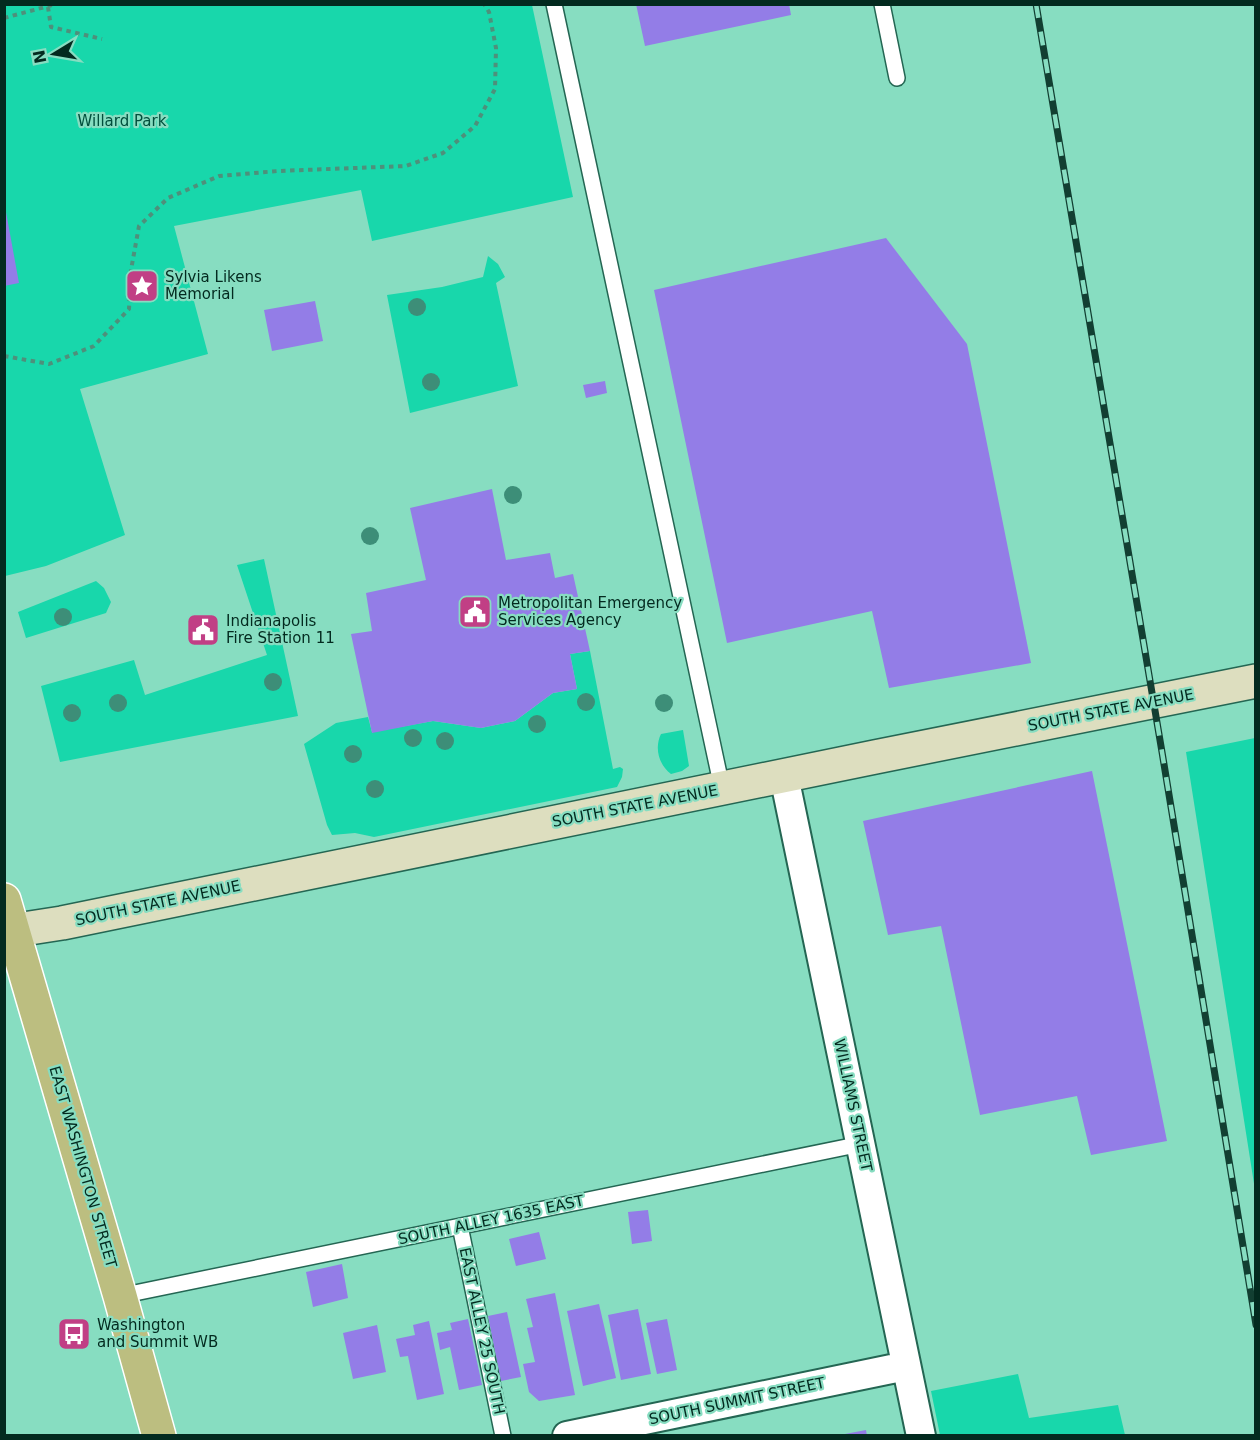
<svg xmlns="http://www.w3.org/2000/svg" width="1260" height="1440" font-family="'DejaVu Sans',sans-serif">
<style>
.green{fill:#18d7ab}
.building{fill:#937de7}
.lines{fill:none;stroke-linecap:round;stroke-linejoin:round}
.lane-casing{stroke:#246653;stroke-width:18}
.street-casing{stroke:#246653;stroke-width:32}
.secondary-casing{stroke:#246653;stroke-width:36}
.primary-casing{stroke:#fff;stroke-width:36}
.path{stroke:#4e907b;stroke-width:4;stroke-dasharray:4.5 4.5;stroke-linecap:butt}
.lane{stroke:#fff;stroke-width:15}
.street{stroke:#fff;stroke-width:28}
.secondary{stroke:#dddebf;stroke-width:33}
.primary{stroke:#bcbe80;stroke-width:33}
.rail-casing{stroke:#123f32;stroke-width:7}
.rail{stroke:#87ddc1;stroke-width:4.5;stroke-dasharray:14;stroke-linecap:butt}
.tree{fill:#3d8e78}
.labels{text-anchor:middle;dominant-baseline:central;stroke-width:4.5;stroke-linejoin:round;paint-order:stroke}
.park-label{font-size:15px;fill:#014e3c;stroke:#87ddc1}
.poi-label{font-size:15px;fill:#032a1f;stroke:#87ddc1;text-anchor:start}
.street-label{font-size:15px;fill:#032a1f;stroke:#87ddc1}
</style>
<rect width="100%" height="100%" fill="#87ddc1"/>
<path class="green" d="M5 5H532L573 197 372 241 361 190 174 226 208 354 80 389 125 535 46 566 5 576Z
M488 256 498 264 505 277 496 283 518 386 410 413 387 295 442 287 483 277Z
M264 559 298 716 60 762 41 686 134 660 145 695 267 655 237 565Z
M96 581 104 588 111 602 106 613 26 638 18 612Z
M590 651 613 769 620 767 623 769 622 777 617 787 374 837 355 833 332 835 327 825 304 744 336 723 368 717 372 732 433 721 481 728 515 721 553 693 577 689 570 654Z
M683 730 689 766 682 771 671 774C659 765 654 748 661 734Z
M1255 738H1256L1255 1190 1186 752Z
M1018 1374 1029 1418 1118 1405 1125 1435H940L931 1391Z"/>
<path class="building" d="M636 4H789L791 15 645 46Z
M4 212H6L19 283 4 286Z
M886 238 967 344 1031 663 889 688 872 611 727 643 654 290Z
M315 301 323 341 272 351 264 310Z
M605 381 607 393 586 398 583 385Z
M492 489 506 560 550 553 555 578 573 574 590 651 570 654 577 689 553 693 515 721 481 728 433 721 372 733 351 634 372 631 366 593 426 580 410 508Z
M1092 771 1167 1141 1091 1155 1077 1096 980 1115 941 926 888 935 863 821Z
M648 1210 652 1241 632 1244 628 1212Z
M539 1232 546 1259 516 1266 509 1239Z
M342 1264 348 1298 313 1307 306 1272Z
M555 1293 575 1395 539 1401 529 1392 523 1364 535 1362 527 1328 533 1327 526 1299Z
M599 1304 616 1378 583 1386 567 1311Z
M638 1309 651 1374 621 1380 608 1315Z
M507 1312 521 1377 501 1381 488 1316Z
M468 1319 482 1385 459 1390 450 1347 440 1350 437 1333 452 1330 450 1323Z
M667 1319 677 1370 657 1374 646 1323Z
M429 1321 444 1394 417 1400 408 1356 400 1357 396 1339 415 1335 413 1325Z
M377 1325 386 1372 353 1379 343 1333Z
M866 1430 867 1436H845V1434Z"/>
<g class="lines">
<g class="lane-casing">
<path id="lane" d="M554 4 722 788
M882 4 897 78
M460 1226 503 1436
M120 1296 861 1144"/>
</g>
<g class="street-casing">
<path id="street" d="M784 776 921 1436
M567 1436 906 1366"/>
</g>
<g class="secondary-casing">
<path id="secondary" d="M4 932 62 923 875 757 1256 681"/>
</g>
<g class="primary-casing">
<path id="primary" d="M4 900 120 1296 159 1436"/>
</g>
<path class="path" d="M48 7 51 27 102 39
M4 18 56 4
M4 356 49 364 94 346 129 309 131 270 139 226 168 198 219 176 278 171 406 166 443 153 475 126 495 89 496 48 489 12 484 4"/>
<use href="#lane" class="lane"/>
<use href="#street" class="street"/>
<use href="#secondary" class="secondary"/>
<use href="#primary" class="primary"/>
<g class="rail-casing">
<path id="rail" d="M1036 4 1162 752 1256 1325"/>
</g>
<use href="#rail" class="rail"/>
</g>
<g class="tree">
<circle cx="417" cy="307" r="9"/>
<circle cx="431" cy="382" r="9"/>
<circle cx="513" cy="495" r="9"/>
<circle cx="370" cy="536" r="9"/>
<circle cx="63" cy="617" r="9"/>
<circle cx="273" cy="682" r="9"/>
<circle cx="586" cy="702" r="9"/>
<circle cx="118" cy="703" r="9"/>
<circle cx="664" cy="703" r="9"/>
<circle cx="72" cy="713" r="9"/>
<circle cx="537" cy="724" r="9"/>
<circle cx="413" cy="738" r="9"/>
<circle cx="445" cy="741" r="9"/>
<circle cx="353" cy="754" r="9"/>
<circle cx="375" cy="789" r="9"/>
</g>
<defs>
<g id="sight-square" transform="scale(1.725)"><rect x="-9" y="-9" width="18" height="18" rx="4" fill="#c13f85" stroke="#87ddc1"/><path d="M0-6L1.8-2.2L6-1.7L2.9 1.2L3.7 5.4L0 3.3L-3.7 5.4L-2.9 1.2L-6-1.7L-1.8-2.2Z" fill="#fff"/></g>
<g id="civic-square" transform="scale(1.725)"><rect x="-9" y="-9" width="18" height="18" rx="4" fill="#c13f85" stroke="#87ddc1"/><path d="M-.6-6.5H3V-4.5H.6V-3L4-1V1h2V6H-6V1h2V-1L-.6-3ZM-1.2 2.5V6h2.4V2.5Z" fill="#fff"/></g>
<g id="bus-square" transform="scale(1.725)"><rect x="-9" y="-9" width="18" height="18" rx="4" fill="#c13f85" stroke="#87ddc1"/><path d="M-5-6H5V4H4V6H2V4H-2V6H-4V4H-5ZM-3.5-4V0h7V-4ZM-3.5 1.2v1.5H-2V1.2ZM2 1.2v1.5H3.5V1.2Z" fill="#fff"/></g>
</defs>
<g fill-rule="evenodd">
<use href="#sight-square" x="142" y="286"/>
<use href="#civic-square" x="475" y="612"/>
<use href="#civic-square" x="203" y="630"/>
<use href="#bus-square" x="74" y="1334"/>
</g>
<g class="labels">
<g class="park-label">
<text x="122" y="121">Willard Park</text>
</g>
<g class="poi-label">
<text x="165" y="277">Sylvia Likens<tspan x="165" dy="17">Memorial</tspan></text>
<text x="498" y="603">Metropolitan Emergency<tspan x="498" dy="17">Services Agency</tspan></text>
<text x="226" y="621">Indianapolis<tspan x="226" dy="17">Fire Station 11</tspan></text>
<text x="97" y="1325">Washington<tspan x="97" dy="17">and Summit WB</tspan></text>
</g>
<g class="street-label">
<text transform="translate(1111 710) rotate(-11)">SOUTH STATE AVENUE</text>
<text transform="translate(635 806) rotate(-11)">SOUTH STATE AVENUE</text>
<text transform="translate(158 903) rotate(-12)">SOUTH STATE AVENUE</text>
<text transform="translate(853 1105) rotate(78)">WILLIAMS STREET</text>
<text transform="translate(83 1167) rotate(74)">EAST WASHINGTON STREET</text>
<text transform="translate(491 1220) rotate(-12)">SOUTH ALLEY 1635 EAST</text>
<text transform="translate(482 1331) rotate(78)">EAST ALLEY 25 SOUTH</text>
<text transform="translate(737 1401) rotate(-12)">SOUTH SUMMIT STREET</text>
</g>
</g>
<rect width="1260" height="1440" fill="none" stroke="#032a1f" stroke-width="12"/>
<g transform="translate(54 54) rotate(259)" stroke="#87ddc1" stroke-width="4.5" paint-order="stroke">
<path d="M0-4.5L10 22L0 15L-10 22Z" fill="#032a1f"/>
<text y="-9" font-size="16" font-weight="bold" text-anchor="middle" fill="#032a1f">N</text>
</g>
</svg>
